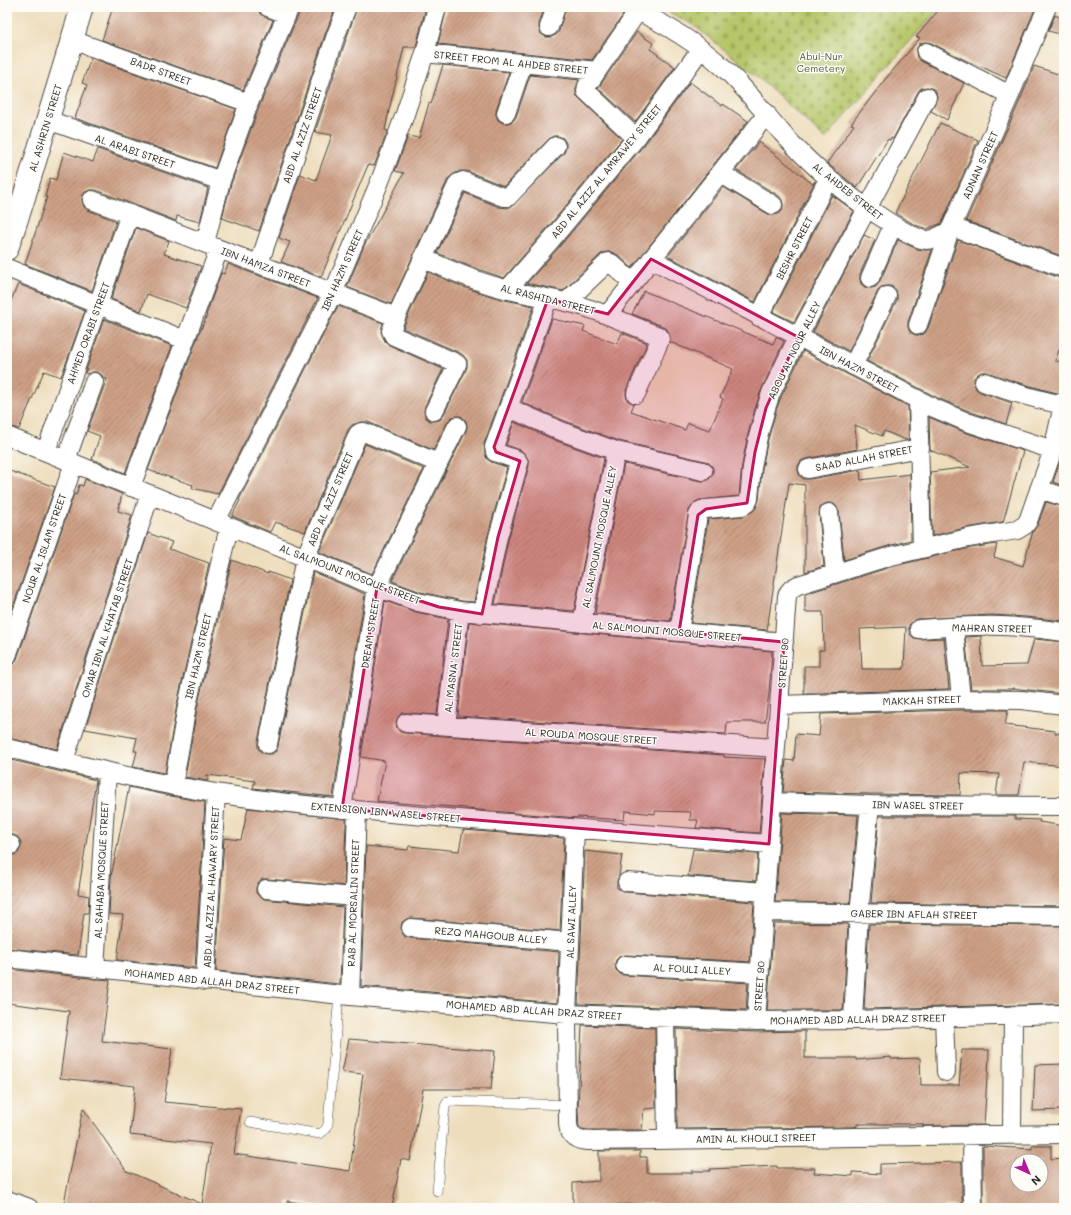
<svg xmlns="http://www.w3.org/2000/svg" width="1071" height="1215" font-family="Mali,sans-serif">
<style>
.cemetery{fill:url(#cemetery-stones);stroke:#70784a}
.building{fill:url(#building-hatch);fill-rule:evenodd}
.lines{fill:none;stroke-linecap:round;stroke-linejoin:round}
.service-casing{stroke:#484641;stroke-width:10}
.minor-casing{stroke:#484641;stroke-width:20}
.tertiary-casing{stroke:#484641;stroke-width:24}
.service{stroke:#fff;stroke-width:9}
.minor{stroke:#fff;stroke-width:18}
.tertiary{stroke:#fff;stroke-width:22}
.marked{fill:#c2185b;fill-opacity:0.2;stroke:#c2185b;stroke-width:3;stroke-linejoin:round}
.labels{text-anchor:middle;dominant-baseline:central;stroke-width:3;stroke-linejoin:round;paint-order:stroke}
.park-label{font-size:10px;fill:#555a3e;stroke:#fdfcf7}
.street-label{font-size:10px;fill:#2b2b2b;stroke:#fdfcf7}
</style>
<defs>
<pattern id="cemetery-stones" width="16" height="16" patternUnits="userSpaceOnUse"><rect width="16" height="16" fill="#b6c669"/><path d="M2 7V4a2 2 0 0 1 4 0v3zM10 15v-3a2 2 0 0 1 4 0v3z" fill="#9daa5b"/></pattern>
<pattern id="building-hatch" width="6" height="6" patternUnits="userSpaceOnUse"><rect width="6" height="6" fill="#cea086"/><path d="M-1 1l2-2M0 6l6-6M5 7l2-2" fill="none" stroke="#a7836e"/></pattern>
</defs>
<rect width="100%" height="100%" fill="#fdfcf7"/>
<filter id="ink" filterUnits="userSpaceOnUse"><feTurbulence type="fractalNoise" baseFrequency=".025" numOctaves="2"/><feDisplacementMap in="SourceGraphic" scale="8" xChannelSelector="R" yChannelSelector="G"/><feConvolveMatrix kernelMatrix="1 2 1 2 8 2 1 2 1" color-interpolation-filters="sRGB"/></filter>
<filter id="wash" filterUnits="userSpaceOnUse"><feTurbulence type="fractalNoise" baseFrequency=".012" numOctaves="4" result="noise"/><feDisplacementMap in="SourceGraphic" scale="16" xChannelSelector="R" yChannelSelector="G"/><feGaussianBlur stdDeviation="0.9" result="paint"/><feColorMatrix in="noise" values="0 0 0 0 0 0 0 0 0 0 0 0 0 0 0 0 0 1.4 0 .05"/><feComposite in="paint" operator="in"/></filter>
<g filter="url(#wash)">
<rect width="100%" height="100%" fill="#eeddbc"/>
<path class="cemetery" d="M659 7H940L825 139 760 78 692 24Z"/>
<g id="blocks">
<path class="building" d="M113 7H258L260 14 273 20 243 90 102 40Z
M300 7H336L326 32 259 231 222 218 231 184 259 107 300 11Z
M357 7H426L416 47H404L390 106 385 130 388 131 374 166 368 165 321 277 281 262 290 242 279 238 300 174 316 180 332 135 315 132Z
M447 7H545L539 24V29L541 34 546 37H551L556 35 559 31 566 7H611L620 11 623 15 592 60 438 44Z
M941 7H1036L1006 78 973 63V64L931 43 925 42 920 43 917 48 916 52 917 58 921 61 964 83 947 120 931 111 937 97 936 91 932 88 927 87 921 88 918 92 893 139 891 138 890 140 888 139 857 188 827 163 854 125 851 124 883 82 920 38 916 37Z
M1055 15 1064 19V35L1048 31Z
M637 32 654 44 650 49 675 67 635 122 598 88Z
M91 58 236 109 215 168 75 118 87 85 82 83Z
M443 65 509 72 496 110V115L498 120 503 123H508L513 121 516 117 530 75 579 80 576 89V95L579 98 622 139 543 233 504 278 469 266 437 253 465 193 499 207 508 208 512 206 564 153 566 148V143L563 138 558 136H553L549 139 504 186 467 171H460L454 174 448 179 391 304 347 287 364 246 404 173 395 171 408 136 419 138 429 103 431 104Z
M1034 66 1064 76V257L966 221 1021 98Z
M690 82 722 106 723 104 748 121 632 268 618 255 611 252H606L601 254 563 291 527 283 559 247 644 145Z
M940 123 978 140 942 223 927 229 915 225 895 213Z
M759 142 813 184 815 181 755 302 668 256 723 187 768 214 772 215 778 214 782 211 783 205 782 200 779 196 736 170Z
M98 149 208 188 200 222 177 216 176 221 96 190H90L85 192 82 196V201L84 207 88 210 116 221 92 291 25 264 47 197H45L50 178 56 180 64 152 93 162Z
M832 195 854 211 794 322 773 312Z
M136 228 169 241 164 254 201 266 186 308 147 294 141 311 111 299Z
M864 235 875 240 860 274V279L861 284 866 288H872L876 287 879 283 898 240 917 249 925 250H932L908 322V327L910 332 915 335H920L925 333 928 328 958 240 1060 278H1064V338L1055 361 1064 362V391L1058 393 1045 390 1016 382 987 372H982L978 374 974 378V383L976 389 980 392 1012 403 1006 424 971 412 938 398 867 361 897 300V296L896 290 891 286H887L881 287 878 291 849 351 813 332Z
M228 264 318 298 218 494 192 488 193 485 148 470 199 334 207 315H206L221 273 224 274Z
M428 272 461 286 484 294 505 300 534 306 484 444 485 454 487 459 491 462 507 467 488 535 474 602 462 601 421 592 392 581 466 431 467 426 466 421 461 416H457L452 417 448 421 433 450 368 422H361L352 425 348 430 305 532 275 522 270 532 232 516 240 500H239L338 306 383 323 381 332 385 341 389 345 443 369 425 406 424 411 425 417 430 421H435L440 420 443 416 465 372 467 367V360L463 355 458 352 403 328Z
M18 284 85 311 61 377 44 371 19 429 7 426V310Z
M644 291 773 344 776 337 784 341 762 388 756 405 748 434 742 465 739 496 699 500 695 502 689 510 670 621 595 613 624 464 701 481H706L710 478 713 474V468L710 464 705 461 619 441 565 421 522 402 552 319 585 326 583 331 617 344 622 333 647 343 626 390V395L627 400 634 404 631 411 685 430 688 423 710 430 723 399 720 397 733 369 670 342 669 333 667 329 663 326 632 314Z
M104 319 172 346 125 473 92 459 100 436 87 431 107 379 103 378 102 375 97 372H92L87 374 85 373Z
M803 351 908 406 909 439 906 440 884 431 882 436 855 425 857 449 806 459 801 461 798 466V471L800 476 804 479H810L860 470 861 480 910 474 911 540 888 546 844 560 839 512 837 507 834 504 828 503 823 505 820 508 819 514 824 566 805 572V485L789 483 767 630 691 623 708 519 743 516 752 512 756 508 759 500 762 469 768 439 776 411 781 397Z
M929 417 964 432 1023 451 1003 522 966 528 932 536 930 472 970 467 930 450Z
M514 422 557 441 604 458 574 611 495 604 508 540 529 466V461L525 454 521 450 506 445Z
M365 444 424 469 372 574 319 552Z
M1064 449V486L1053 482Z
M7 470 55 487 7 624Z
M85 479 122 494 118 511 132 515 57 749 7 738V666L14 664 17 659 74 494 76 495 79 485 83 486Z
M1046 502 1064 507V621L1026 617 992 615 918 619 913 621 909 625V630L911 635 914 638 920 639 944 638 949 689 822 693H804V666H819V650H824L823 612H805V594L894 566 970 548 997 544 994 557 1023 566 1033 531 1038 524ZM906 627 904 669H862L860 629Z
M148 533 172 542 169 549 209 563 177 704 165 773 133 767 137 751H134L137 738 85 729Z
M232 560 268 574V572L290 580 258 742V748L261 752 266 754H272L276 751 278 746 313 572 365 594 333 797 253 788 255 781 207 775 208 781 185 777 197 708Z
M385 601 416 612 448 619 437 715 407 713H402L398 717 396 722 397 728 400 732 405 733 445 736 724 755V757L765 759 759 833 696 828 698 820H690L691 812 655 811V814L625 811 624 820 577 817V818L466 809V808L377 801 385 761 361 757Z
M469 622 772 651 769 692 765 722H727L726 734 458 716Z
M981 636 982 666 1027 665 1034 639 1064 642V694L1012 688V689H971L965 637Z
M961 710H1008L1005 725 1055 731V733L1064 734V766L1024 762 1019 795H996L999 774 961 773 960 795 870 794 783 792 786 760 794 761 796 734 819 736 821 714Z
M7 759 96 780 78 894 89 896 88 913H84L78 955 7 948V873L10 855H14L18 853 21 847V842L18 837 14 835 7 834Z
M129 787 171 796 205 802 195 968 117 960 123 915 109 914 111 877Z
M248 808 346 819 344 886 267 879H262L258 883 256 888V893L260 897 265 899 343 907 340 984 216 971 224 838 241 840Z
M782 813 858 815 850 903 775 902Z
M879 816H1015V819L1040 820 1039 822 1064 826V906L871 903Z
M463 830 564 838 560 931 412 918 406 919 402 922 401 927 402 933 405 937 410 938 559 952 557 1003 361 986 366 846 408 850 409 846 459 851Z
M693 849 758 854 756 881 688 876Z
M585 851 622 855 619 876 617 881V888L626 892 754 902 750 962 626 955 620 956 616 960 615 964 616 970 620 974 624 975 748 983 746 1010 578 1004Z
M774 923 848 924 843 1010H767Z
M869 924 1064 926V1004L864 1009Z
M7 969 89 978 94 979H98L110 980 102 1041 172 1049 164 1102 241 1109 234 1154 350 1171 363 1074 342 1072 349 1039 495 1051 491 1089H423L410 1161 401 1159 392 1208H336L287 1201V1208H63L83 1108 127 1172V1171L202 1204 211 1144 130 1135 135 1086 60 1078 69 1011 7 1003Z
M582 1025 655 1028 656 1108 644 1109 642 1130H588L582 1129 579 1127 578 1110Z
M676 1029 756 1032 805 1031V1058H856V1060L891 1057V1059L920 1058 921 1085H959L962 1050H989L988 1078H987L984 1125 923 1126V1124H857V1126L854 1127 677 1129Z
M1064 1064V1110L1033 1111 1035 1065Z
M983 1146 1032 1149V1146H1051V1159L1064 1158V1208H983ZM1017 1161H1041V1185H1017Z
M599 1151H640V1157H647V1173H692V1171H710V1169L777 1166V1168H815L814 1173 853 1176V1172L880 1174V1164L962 1162V1206H944V1208H656L657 1203 617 1205V1208H573V1183L599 1181Z"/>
</g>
</g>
<g filter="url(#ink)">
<use href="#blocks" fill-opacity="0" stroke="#484641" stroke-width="1"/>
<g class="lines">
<g class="service-casing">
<path id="service" d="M250 1122 320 1134 326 1129 328 1124 339 995
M437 1191 445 1106 448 1101 568 1105"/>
</g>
<g class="minor-casing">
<path id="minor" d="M268 7 287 14
M629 7C664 23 697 43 725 69 746 89 763 111 782 133 811 165 844 194 881 217 893 225 907 234 921 239 937 244 945 227 960 230L1064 268
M549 27 556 7
M72 40 249 103
M926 52 1010 95
M425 53 597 71
M506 113 523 63
M48 120 221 181
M636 138 586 91 587 86 638 11
M720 173 773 205
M92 200 396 317 391 331 394 336 454 362 457 364 456 367 434 411
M205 243 221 181 249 103 290 7
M423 258C451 271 479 283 509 290 533 296 558 299 581 306 608 314 632 326 659 336L660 340 636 394
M651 259 934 408 967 422 1053 450
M259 264 336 35 347 7
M7 268 185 340
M870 278 893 225
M507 290 551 240 636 138 701 49
M566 302 608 262 611 263 633 283
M608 314 767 114
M396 317 458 183 463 181 503 197H508L556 146
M759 317 828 179
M918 325 950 230 1010 95 1047 7
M853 366 887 296
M984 382C1010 392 1036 399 1063 405
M918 400 922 548
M509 408 561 431 616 451 703 471
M7 436 377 587 418 602 460 611 784 642
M46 451 130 214
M66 460 94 382
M808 469 920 448
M131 487 219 249
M1039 489 1064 497
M829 513 835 573
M216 521 333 293 380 181 404 117 425 53 437 7
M482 614 498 537 519 463 517 460 495 452 494 447 548 299
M582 623 616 451
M954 627 961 699
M919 629C947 627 975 625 1002 626 1023 627 1043 629 1064 632
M679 632 698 515 701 510 706 509 742 506 747 503 749 499 752 467 758 437 766 408 771 393 798 337 927 97
M7 656 74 463
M780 705 961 699 1021 700 1064 705
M406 723 776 748
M446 726 460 611
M268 744 305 558 358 434 361 432H364L438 463
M7 748C76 764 145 782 215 793 291 805 369 811 446 818 553 827 661 836 769 844
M64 761 150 494
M173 786 187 706 210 605 229 527
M773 802 870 805 1064 806
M342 809 377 587 457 426
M575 829 567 1014 568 1124C569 1136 577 1141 588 1141L1064 1134
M7 844 11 845
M627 882 766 892
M266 889 354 897
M765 912 1064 916
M411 928 570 942
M7 958 350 996 567 1014 756 1021 853 1020 1064 1014
M625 965 760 973
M95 969 107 772
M205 981 216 793
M350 996 357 810
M944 1017 946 1072
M665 1018 667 1140
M853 1020 859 913 870 805
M756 1021 787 596C789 590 792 588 798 585L891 556 968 538 1017 530 1025 525 1028 521 1053 450 1064 401
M972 1135 973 1208
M1012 1135 1013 1015
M7 1200 29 1208"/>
</g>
<g class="tertiary-casing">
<path id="tertiary" d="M7 249 21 207 82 7"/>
</g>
<use href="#service" class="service"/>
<use href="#minor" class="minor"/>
<use href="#tertiary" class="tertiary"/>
</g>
</g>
<path class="marked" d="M651 259 798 337 766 408 755 452 747 503 706 509 698 515 679 632 784 642 769 844 342 809 377 587 439 607 482 614 498 537 520 461 496 452 494 447 548 299 608 314Z"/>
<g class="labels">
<g class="park-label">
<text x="821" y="56">Abul-Nur<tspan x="821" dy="12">Cemetery</tspan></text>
</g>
<g class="street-label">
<text transform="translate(511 62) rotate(6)">STREET FROM AL AHDEB STREET</text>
<text transform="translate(161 71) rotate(20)">BADR STREET</text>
<text transform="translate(45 128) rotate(-73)">AL ASHRIN STREET</text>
<text transform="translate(302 135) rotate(-71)">ABD AL AZIZ STREET</text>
<text transform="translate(135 151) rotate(19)">AL ARABI STREET</text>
<text transform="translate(980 165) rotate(-66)">ADNAN STREET</text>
<text transform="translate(606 171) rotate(-51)">ABD AL AZIZ AL AMRAWEY STREET</text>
<text transform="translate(848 191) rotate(38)">AL AHDEB STREET</text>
<text transform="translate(794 248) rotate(-63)">BESHR STREET</text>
<text transform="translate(266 267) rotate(21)">IBN HAMZA STREET</text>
<text transform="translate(342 270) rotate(-66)">IBN HAZM STREET</text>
<text transform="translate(548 299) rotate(14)">AL RASHIDA STREET</text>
<text transform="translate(88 333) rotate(-70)">AHMED ORABI STREET</text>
<text transform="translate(794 350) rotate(-64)">ABOU AL NOUR ALLEY</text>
<text transform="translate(859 369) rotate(28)">IBN HAZM STREET</text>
<text transform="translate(864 458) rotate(-11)">SAAD ALLAH STREET</text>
<text transform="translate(330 499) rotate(-67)">ABD AL AZIZ STREET</text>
<text transform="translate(599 537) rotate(-79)">AL SALMOUNI MOSQUE ALLEY</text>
<text transform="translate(44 548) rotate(-71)">NOUR AL ISLAM STREET</text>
<text transform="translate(350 574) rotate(21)">AL SALMOUNI MOSQUE STREET</text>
<text transform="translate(107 628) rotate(-72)">OMAR IBN AL KHATAB STREET</text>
<text transform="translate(992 628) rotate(1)">MAHRAN STREET</text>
<text transform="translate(667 631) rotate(5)">AL SALMOUNI MOSQUE STREET</text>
<text transform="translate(370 633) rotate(-81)">DREAM STREET</text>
<text transform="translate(198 656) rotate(-77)">IBN HAZM STREET</text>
<text transform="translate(783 663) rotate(-86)">STREET 90</text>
<text transform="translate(453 668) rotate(-83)">AL MASNA' STREET</text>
<text transform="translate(922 700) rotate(-2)">MAKKAH STREET</text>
<text transform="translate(591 736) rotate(4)">AL ROUDA MOSQUE STREET</text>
<text transform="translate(918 805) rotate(1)">IBN WASEL STREET</text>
<text transform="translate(386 812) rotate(5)">EXTENSION IBN WASEL STREET</text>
<text transform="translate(101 870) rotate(-87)">AL SAHABA MOSQUE STREET</text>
<text transform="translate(211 887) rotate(-87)">ABD AL AZIZ AL HAWARY STREET</text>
<text transform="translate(353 903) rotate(-88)">RAB AL MORSALIN STREET</text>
<text transform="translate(914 914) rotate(1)">GABER IBN AFLAH STREET</text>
<text transform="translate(571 922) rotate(-88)">AL SAWI ALLEY</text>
<text transform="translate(491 935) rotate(5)">REZQ MAHGOUB ALLEY</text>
<text transform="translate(692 969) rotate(3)">AL FOULI ALLEY</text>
<text transform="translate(212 981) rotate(6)">MOHAMED ABD ALLAH DRAZ STREET</text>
<text transform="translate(759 986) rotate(-86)">STREET 90</text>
<text transform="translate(534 1010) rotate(4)">MOHAMED ABD ALLAH DRAZ STREET</text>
<text transform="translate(858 1019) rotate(-1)">MOHAMED ABD ALLAH DRAZ STREET</text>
<text transform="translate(756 1138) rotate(-1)">AMIN AL KHOULI STREET</text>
</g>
</g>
<rect width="1071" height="1215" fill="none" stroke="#fdfcf7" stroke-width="24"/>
<g transform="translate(1029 1173) rotate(136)"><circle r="19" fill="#fdfcf7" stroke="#a9a8a5"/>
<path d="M0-3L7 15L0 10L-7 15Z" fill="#b5179e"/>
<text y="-6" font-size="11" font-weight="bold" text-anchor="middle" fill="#2b2b2b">N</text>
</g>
</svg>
